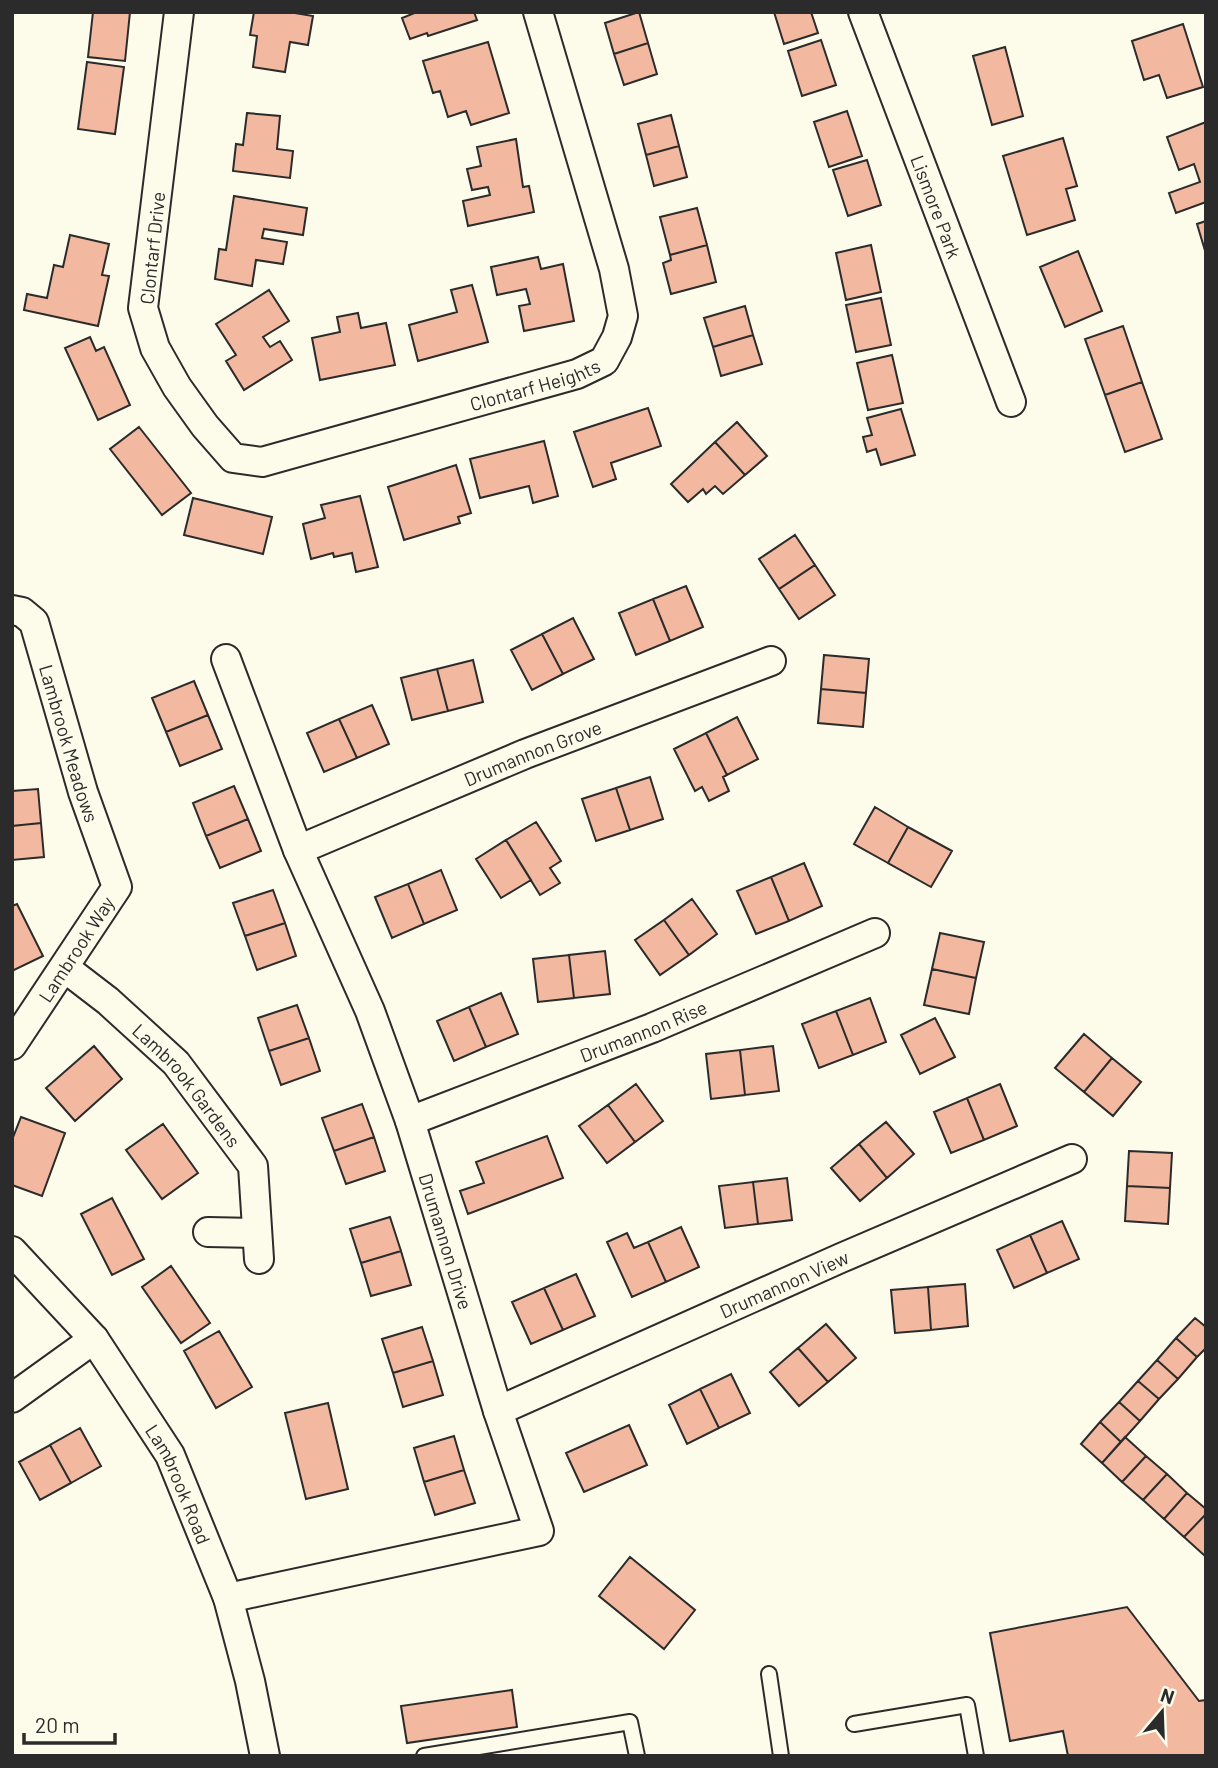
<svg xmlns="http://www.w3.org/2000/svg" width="1218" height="1768" font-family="Barlow,sans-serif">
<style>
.building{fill:#f2b8a0;stroke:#2b2b2b;stroke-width:2}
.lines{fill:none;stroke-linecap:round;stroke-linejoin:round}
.service-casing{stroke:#2b2b2b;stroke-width:18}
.minor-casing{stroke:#2b2b2b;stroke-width:32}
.service{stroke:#fdfbea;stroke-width:14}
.minor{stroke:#fdfbea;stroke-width:28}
.labels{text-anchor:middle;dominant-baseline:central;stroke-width:5;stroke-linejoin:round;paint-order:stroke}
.street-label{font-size:19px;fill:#2b2b2b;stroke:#fdfbea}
</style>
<rect width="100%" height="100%" fill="#fdfbea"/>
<path class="building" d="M93 12H130L125 61 88 57Z
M254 12H289L313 16 308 45 290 42 285 72 253 67 257 36 250 35Z
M417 12H474L477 20 428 36 427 33 410 39 402 18Z
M639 12 648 43 614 54 605 23Z
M774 12H811L818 33 784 44Z
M1183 24 1203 87 1167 98 1159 75 1144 80 1132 41Z
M821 40 836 85 802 96 788 51Z
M488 42 509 113 471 125 466 111 448 117 440 91 433 93 423 61Z
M648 43 657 74 624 85 614 54Z
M1005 47 1023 116 992 125 973 56Z
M87 62 124 67 115 134 78 129Z
M847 111 862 156 829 167 814 122Z
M247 113 280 116 277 149 293 151 290 178 233 171 236 144 243 145Z
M671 115 679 146 646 155 638 124Z
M1206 122V202L1176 213 1169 193 1200 182 1194 164 1179 170 1167 137Z
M1063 138 1077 186 1066 189 1075 220 1027 235 1003 156Z
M516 139 523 187 529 186 534 212 468 226 463 201 490 195 488 187 472 190 467 169 481 166 477 147Z
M679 146 687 177 654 186 646 155Z
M867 160 881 205 848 216 833 170Z
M234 196 307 208 303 235 264 229 262 238 287 242 283 264 256 260 252 286 215 279 219 249 226 250Z
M697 208 707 245 670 255 660 217Z
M1206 221V254L1197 224Z
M70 235 109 244 102 275 109 276 98 326 24 310 27 294 47 298 54 265 63 267Z
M707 245 716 282 671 294 663 263 671 260 670 255Z
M871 245 881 292 846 300 836 253Z
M1078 251 1102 311 1065 327 1040 267Z
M538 257 541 269 563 264 574 321 524 331 519 306 530 304 526 289 497 295 491 267Z
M472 285 488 342 418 361 409 325 457 312 451 290Z
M269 290 289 321 263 337 270 347 280 341 292 360 244 390 226 361 236 355 216 324Z
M881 298 891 345 856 352 846 305Z
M745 306 753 335 713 347 704 318Z
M358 313 361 328 386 323 395 365 320 380 312 338 340 332 337 317Z
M1123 326 1142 382 1105 395 1085 339Z
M753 335 762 364 721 376 713 347Z
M90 337 96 351 104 347 130 405 98 420 65 348Z
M892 355 903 403 868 410 857 363Z
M1142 382 1162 439 1125 452 1105 395Z
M648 408 661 446 611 463 616 479 593 487 574 432Z
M901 409 915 455 881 465 876 449 867 452 863 437 872 435 867 418Z
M737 422 767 456 745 475 715 442Z
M139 427 191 493 162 515 110 449Z
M544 441 558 496 533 503 529 486 480 498 470 459Z
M715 442 745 475 723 494 715 486 706 494 703 489 688 502 671 484Z
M456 465 471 513 458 517 460 523 404 540 388 487Z
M360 496 378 567 356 572 352 553 334 557 333 553 311 559 303 524 325 518 321 505Z
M193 498 272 517 263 554 184 535Z
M795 535 815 565 779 589 759 559Z
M815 565 835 595 799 619 779 589Z
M686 586 703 627 670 641 653 599Z
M653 599 670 641 636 655 619 613Z
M573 618 594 659 563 674 542 634Z
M542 634 563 674 532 690 511 650Z
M824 655 869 659 866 693 821 689Z
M473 660 483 702 448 711 437 669Z
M437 669 448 711 412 720 401 678Z
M194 681 208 715 166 732 152 698Z
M821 689 866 693 863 727 818 723Z
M372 705 389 744 357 758 339 719Z
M208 715 222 749 180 766 166 732Z
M737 717 758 759 727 775 706 733Z
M339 719 357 758 324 772 307 733Z
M706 733 727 775 723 777 729 791 709 801 702 787 695 791 674 749Z
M650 777 663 819 630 830 616 788Z
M234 786 248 819 206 836 193 803Z
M616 788 630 830 596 841 582 799Z
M38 789 41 823 12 826V791Z
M875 807 908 827 888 863 854 844Z
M248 819 261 851 220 868 206 836Z
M536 822 561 861 550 868 560 883 540 895 506 840Z
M41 823 44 857 12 860V826Z
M908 827 952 851 931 887 888 863Z
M506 840 531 880 501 898 476 859Z
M804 863 822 906 789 921 771 877Z
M441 870 457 910 424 924 408 884Z
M771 877 789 921 756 934 737 891Z
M408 884 424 924 392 938 375 897Z
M273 890 285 923 245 936 233 903Z
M692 899 717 934 689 955 664 920Z
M17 904 43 956 12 971V906Z
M664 920 689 955 660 975 635 940Z
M285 923 296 956 257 970 245 936Z
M940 933 984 942 976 978 932 969Z
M605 951 610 994 574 998 569 955Z
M569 955 574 998 538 1002 533 959Z
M932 969 976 978 969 1014 924 1005Z
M501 993 518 1034 486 1047 469 1007Z
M870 998 886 1042 853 1055 836 1011Z
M297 1005 309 1038 269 1051 258 1018Z
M469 1007 486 1047 454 1061 437 1021Z
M836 1011 853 1055 819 1068 802 1024Z
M935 1018 955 1057 920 1074 901 1035Z
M1084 1034 1112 1058 1084 1092 1055 1068Z
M309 1038 320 1071 281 1085 269 1051Z
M94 1046 122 1079 75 1121 46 1088Z
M773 1046 779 1091 745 1095 740 1050Z
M740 1050 745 1095 711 1099 706 1054Z
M1112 1058 1141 1082 1113 1116 1084 1092Z
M636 1084 663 1121 635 1142 608 1105Z
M1000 1084 1017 1126 984 1140 967 1098Z
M967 1098 984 1140 951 1153 934 1112Z
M362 1104 374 1137 334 1151 322 1118Z
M608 1105 635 1142 607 1163 579 1126Z
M21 1117 65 1133 42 1196 12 1185V1140Z
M886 1122 914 1154 887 1178 859 1144Z
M163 1124 198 1173 162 1199 126 1150Z
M547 1136 563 1178 468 1214 460 1191 484 1183 476 1162Z
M374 1137 385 1171 346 1184 334 1151Z
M859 1144 887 1178 860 1201 831 1168Z
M1129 1151 1172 1153 1170 1188 1127 1186Z
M787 1178 792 1220 758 1224 753 1182Z
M753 1182 758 1224 725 1228 719 1186Z
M1127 1186 1170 1188 1168 1224 1125 1221Z
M112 1198 144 1259 112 1275 81 1214Z
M390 1217 401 1251 361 1263 350 1229Z
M1062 1221 1079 1259 1047 1273 1030 1235Z
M681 1227 699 1267 666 1282 648 1242Z
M627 1233 634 1248 648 1242 666 1282 632 1297 607 1242Z
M1030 1235 1047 1273 1014 1288 997 1250Z
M401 1251 411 1285 371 1296 361 1263Z
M171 1266 210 1323 181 1343 142 1287Z
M576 1274 595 1316 563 1330 544 1288Z
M965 1284 968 1326 931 1330 928 1287Z
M928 1287 931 1330 895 1333 891 1290Z
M544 1288 563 1330 531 1344 512 1302Z
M1195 1318 1206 1327V1348L1197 1357 1176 1338Z
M826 1324 856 1358 828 1382 798 1348Z
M422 1327 433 1361 393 1373 382 1339Z
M219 1331 252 1387 216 1408 184 1351Z
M1176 1338 1197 1357 1178 1379 1157 1360Z
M798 1348 828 1382 799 1406 770 1372Z
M1157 1360 1178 1379 1159 1399 1138 1381Z
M433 1361 443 1395 403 1407 393 1373Z
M731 1374 750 1413 719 1428 700 1389Z
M1138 1381 1159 1399 1140 1421 1119 1402Z
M700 1389 719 1428 687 1444 669 1405Z
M1119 1402 1140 1421 1121 1442 1100 1422Z
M328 1403 348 1489 306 1499 285 1413Z
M1100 1422 1121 1442 1102 1463 1081 1444Z
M629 1425 647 1465 584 1492 566 1453Z
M80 1428 101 1466 71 1483 50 1445Z
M454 1436 464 1470 424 1482 414 1448Z
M1125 1437 1146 1456 1122 1482 1102 1463Z
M50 1445 71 1483 40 1500 19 1462Z
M1146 1456 1167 1474 1143 1500 1122 1482Z
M464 1470 475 1503 435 1515 424 1482Z
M1167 1474 1187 1493 1164 1519 1143 1500Z
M1187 1493 1206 1509V1514L1184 1537 1164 1519Z
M1206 1514V1556H1205L1184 1537Z
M630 1557 695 1610 664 1649 599 1596Z
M1127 1607 1199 1701 1206 1700V1756H1068L1063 1731 1010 1741 990 1633Z
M512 1690 517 1727 407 1743 401 1706Z"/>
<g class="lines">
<g class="service-casing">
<path id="service" d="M769 1674 781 1756
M854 1724 967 1705 976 1756
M424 1756 630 1722 637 1756"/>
</g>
<g class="minor-casing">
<g id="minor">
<path id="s1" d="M179 12 143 308 155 348 177 387 205 426 233 458 262 462 577 374 604 361 617 337 623 316 614 269 538 12"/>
<path id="s2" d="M863 12 1011 402"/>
<path id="s3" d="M12 610 22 612 34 622 83 792 117 887 12 1045"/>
<path id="s4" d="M226 659 298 850 370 1011 410 1121 498 1411 539 1531 228 1598"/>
<path id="s5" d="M298 850 525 754 771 661"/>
<path id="s6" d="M65 968 108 1001 176 1063 253 1166 259 1259"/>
<path id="s7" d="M410 1121 652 1028 875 933"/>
<path d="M208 1232 257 1233"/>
<path id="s8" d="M12 1251 94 1339 170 1455 228 1598 250 1681 265 1756"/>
<path d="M12 1398 94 1339"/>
<path id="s9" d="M498 1411 841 1258 1072 1159"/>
</g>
</g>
<use href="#service" class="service"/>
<use href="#minor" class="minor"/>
</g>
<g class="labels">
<g class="street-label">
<text stroke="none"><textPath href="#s2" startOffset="208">Lismore Park</textPath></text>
<text transform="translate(152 248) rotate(-84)">Clontarf Drive</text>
<text stroke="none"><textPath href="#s1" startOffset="788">Clontarf Heights</textPath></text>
<text stroke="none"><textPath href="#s3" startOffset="152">Lambrook Meadows</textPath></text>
<text stroke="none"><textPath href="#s5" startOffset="254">Drumannon Grove</textPath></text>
<text transform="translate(76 949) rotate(-57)">Lambrook Way</text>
<text stroke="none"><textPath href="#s7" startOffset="250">Drumannon Rise</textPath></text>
<text stroke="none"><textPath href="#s6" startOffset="170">Lambrook Gardens</textPath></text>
<text stroke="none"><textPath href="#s4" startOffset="623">Drumannon Drive</textPath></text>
<text stroke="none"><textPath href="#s9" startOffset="313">Drumannon View</textPath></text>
<text stroke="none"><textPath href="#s8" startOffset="289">Lambrook Road</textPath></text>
</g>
</g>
<rect width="1218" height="1768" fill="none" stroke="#2b2b2b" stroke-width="28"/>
<g transform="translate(1162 1712) rotate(19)" stroke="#fdfbea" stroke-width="5" paint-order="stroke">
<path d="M0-5L12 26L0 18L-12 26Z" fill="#2b2b2b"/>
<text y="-10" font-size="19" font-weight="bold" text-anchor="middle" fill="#2b2b2b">N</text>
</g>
<path d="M24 1733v10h91v-10" fill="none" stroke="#2b2b2b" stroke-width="3.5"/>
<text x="35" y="1733" font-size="21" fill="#2b2b2b" stroke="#fdfbea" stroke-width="5" paint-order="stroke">20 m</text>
</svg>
